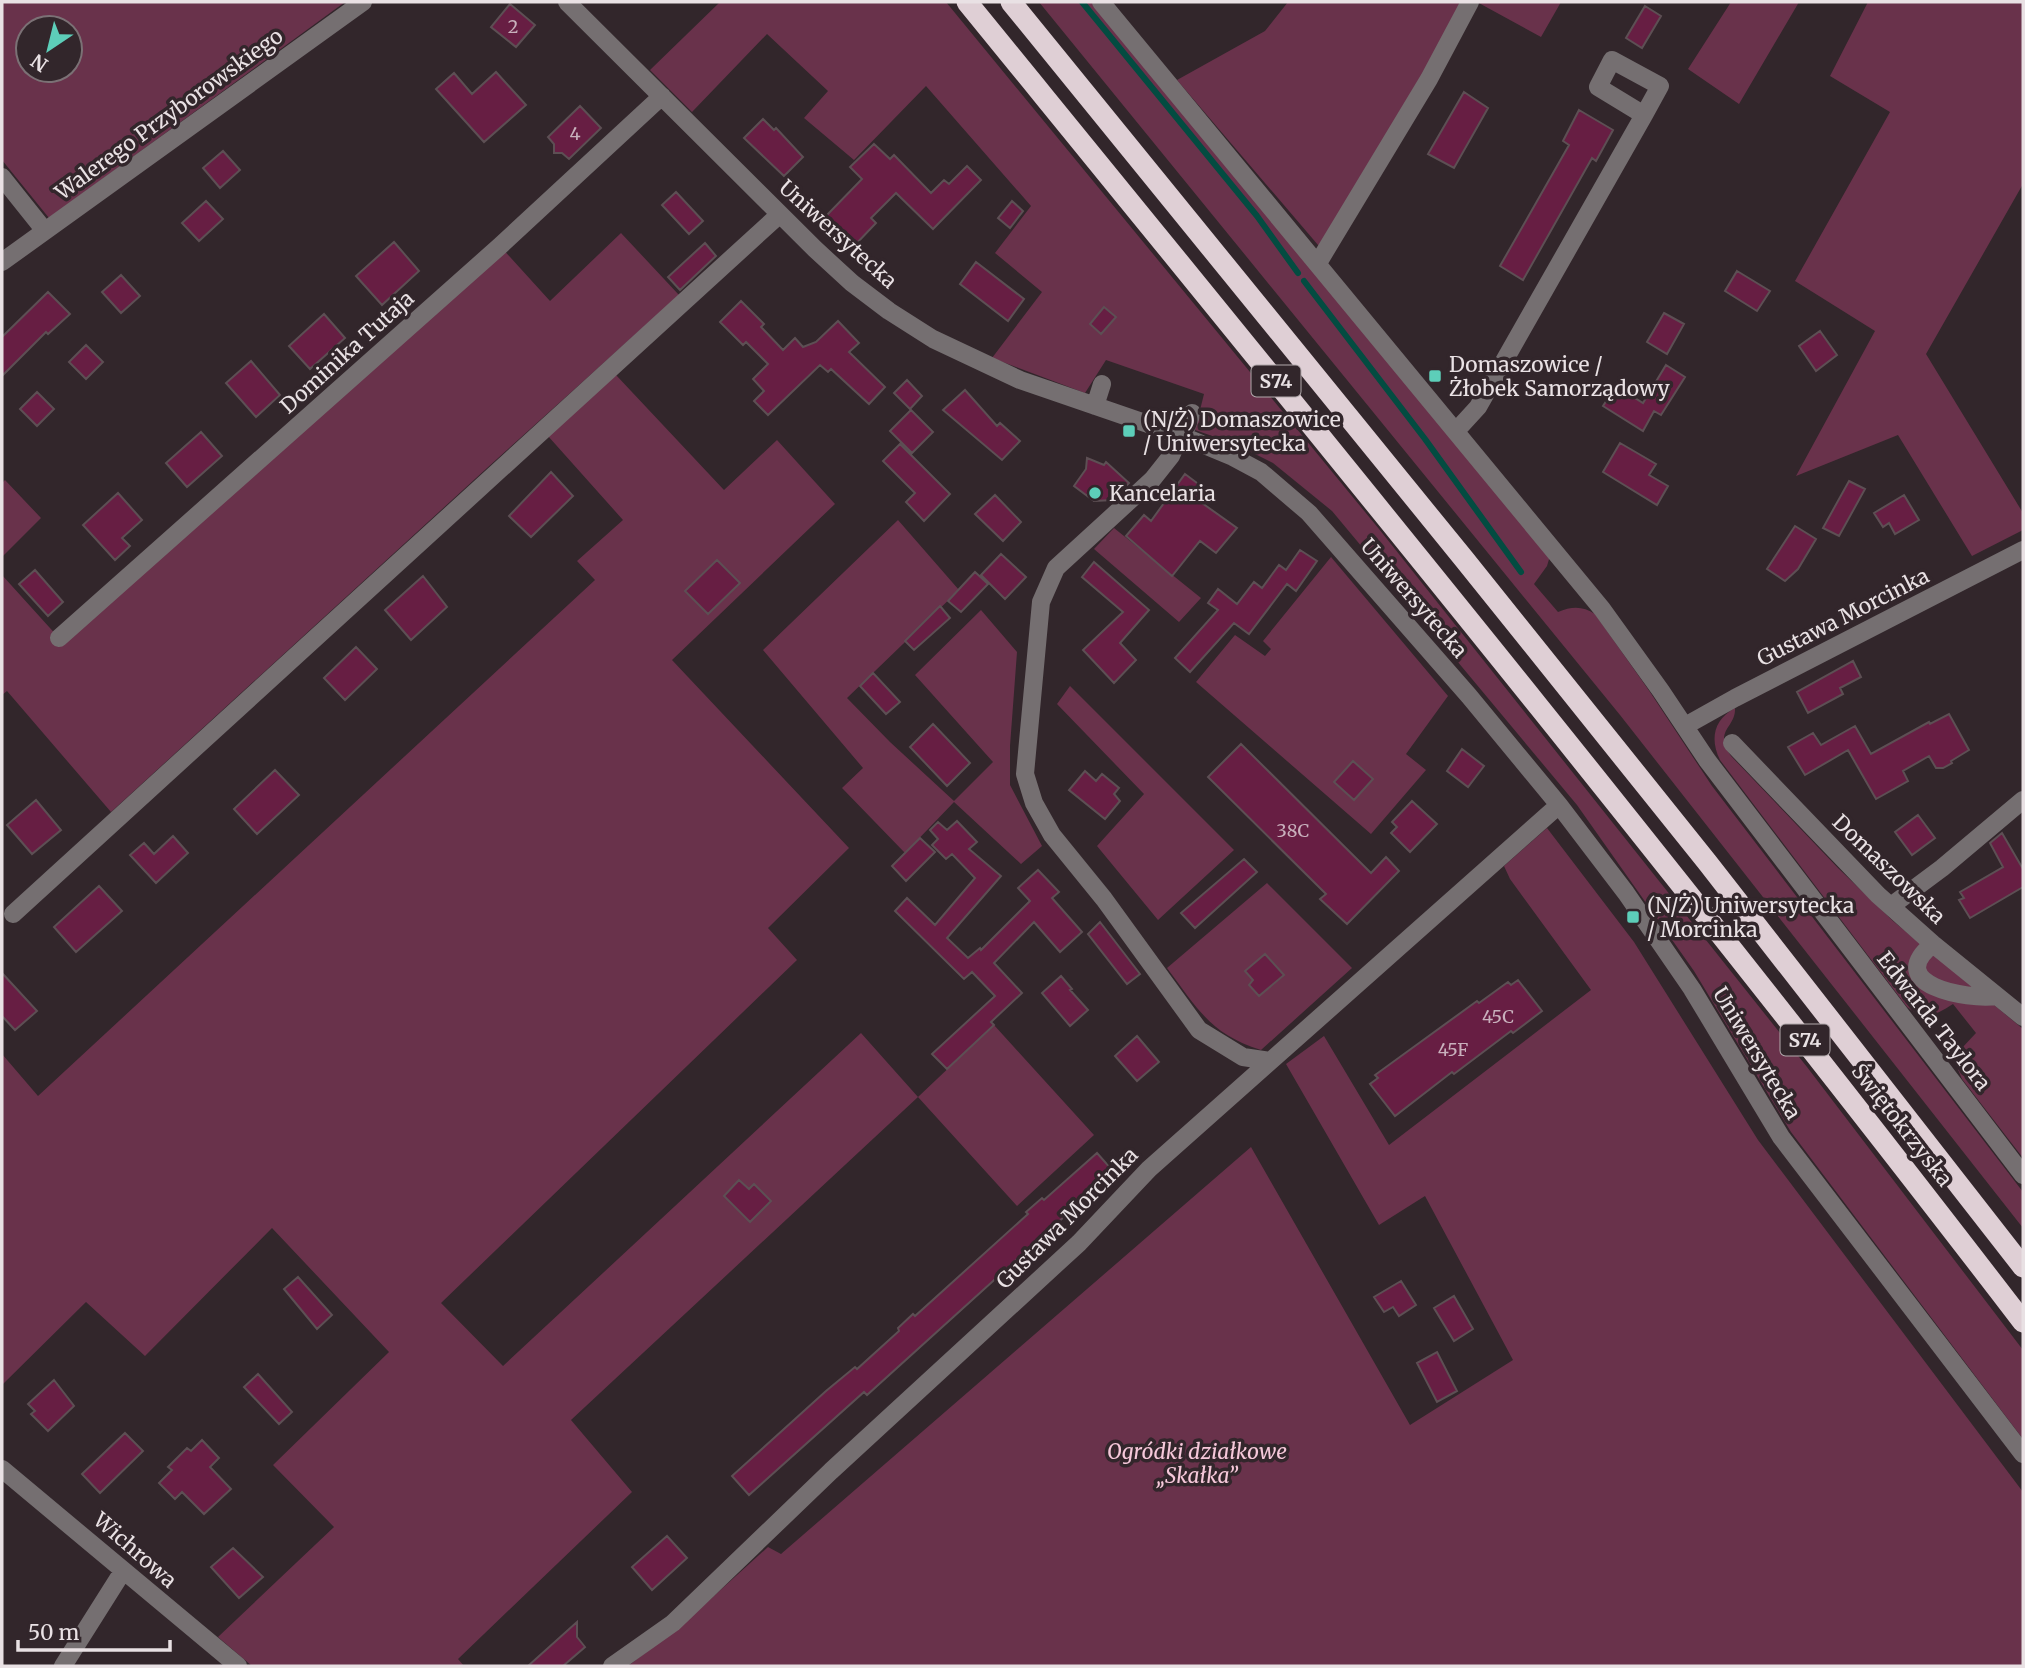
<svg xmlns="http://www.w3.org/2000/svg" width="2025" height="1668" font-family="Merriweather,serif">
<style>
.green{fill:#69324b;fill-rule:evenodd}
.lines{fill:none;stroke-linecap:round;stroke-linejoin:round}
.stream{stroke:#034c41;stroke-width:6}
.building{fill:#671e43;stroke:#5d4f54;stroke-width:2}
.minor{stroke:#756f71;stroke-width:18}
.highway{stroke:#dfcfd5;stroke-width:21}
.poi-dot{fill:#5dceb9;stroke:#32262b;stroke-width:2.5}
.labels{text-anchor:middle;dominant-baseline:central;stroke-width:7;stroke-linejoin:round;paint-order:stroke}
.number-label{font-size:18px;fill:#c8b0bc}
.shield{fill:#32262b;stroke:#b2a9ac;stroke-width:2}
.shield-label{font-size:19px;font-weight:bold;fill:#e9e1e4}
.street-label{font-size:21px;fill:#e9e1e4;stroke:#32262b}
.poi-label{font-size:21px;fill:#e9e1e4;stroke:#32262b;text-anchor:start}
.park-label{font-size:21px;font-style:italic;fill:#f6c8da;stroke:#32262b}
</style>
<rect width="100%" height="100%" fill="#32262b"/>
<path class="green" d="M2 2H345L49 218 2 160ZM28 28H70V70H28Z
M720 2H946L1379 529 1807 1067 2023 1350V1439L1791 1132 1694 971 1577 805 1332 511 1273 463 1235 444 1195 430 1204 394 1106 360 1085 393 992 358 1042 292 995 253 1031 206 926 86 854 160 804 118 828 91 767 34 692 112 650 70Z
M1039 2H1092L1550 556 1547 566 1534 584 1558 612C1572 606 1583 606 1595 614L1650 692 1712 786 2023 1192V1228L1620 715Z
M1288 2H1470L1324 252 1177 80 1265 31Z
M1477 2H1561L1541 37Z
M1731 2H1799L1739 104 1688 69Z
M1868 2H2023V184L1926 354 2023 513V530L1972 556 1898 435 1796 476 1875 331 1795 281 1890 112 1830 76Z
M621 233 679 295 487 468 111 812 7 691 2 695V575L59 638 500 246 550 301Z
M616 375 724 490 777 440 835 504 672 660 849 848 768 928 797 960 441 1303 503 1366 861 1033 918 1097 994 1025 1094 1135 1017 1206 918 1097 571 1420 632 1492 458 1659 464 1666H252L218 1637 334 1527 273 1465 389 1352 272 1228 145 1356 86 1302 2 1385V1054L38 1096 595 580 577 561 623 520 548 436Z
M5 480 41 518 2 557V483Z
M898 520 959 590 847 698 890 742 954 801 993 762 915 675 981 610 1017 652 1010 746V785L1042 846 1021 864 954 802 905 853 842 788 863 768 763 650Z
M1114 528 1201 598 1179 622 1094 549Z
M1331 557 1448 696 1406 754 1426 770 1371 834 1196 682 1235 635 1265 656 1271 649 1263 641Z
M1070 686 1234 850 1158 920 1097 846 1144 794 1057 704Z
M1735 708C1736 728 1713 730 1731 756L1838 868 1893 921 2023 1029V1158L1962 1079 1956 1065 1961 1049 1976 1033 1953 1004C1936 1015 1925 1021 1907 1007L1720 760C1710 740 1713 720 1735 708Z
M1547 828 1634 942 1758 1140 2023 1492V1666H628L683 1624 768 1547 781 1554 1251 1147 1410 1425 1513 1360 1425 1196 1379 1225 1286 1064 1324 1036 1389 1145 1591 990 1510 879 1504 866Z
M1267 883 1352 968 1261 1050C1210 1034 1198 1009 1167 968Z"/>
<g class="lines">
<path class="stream" d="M1082 2 1257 216 1298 273
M1304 281 1425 439 1521 572"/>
</g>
<path class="building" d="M510 4 535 25 516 47 491 27Z
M1645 6 1661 16 1642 48 1626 38Z
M496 72 526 105 484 142 436 89 454 73 472 94Z
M1464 92 1488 108 1454 168 1428 154Z
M580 106 601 128 569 159 562 153H554V144L548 137Z
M1579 110 1613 130 1596 161 1592 158 1523 280 1500 266 1569 145 1563 141Z
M763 119 774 130 776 128 803 157 784 176 744 138Z
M874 144 890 159 894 155 931 193 944 180 949 184 967 166 981 180 933 229 896 193 871 218 876 223 855 245 826 216 862 179 850 167Z
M223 151 240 170 220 188 203 168Z
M676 192 703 221 689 234 662 205Z
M206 201 223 219 199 241 182 223Z
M1012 201 1023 211 1010 228 998 218Z
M394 242 419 271 382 305 356 276Z
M705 243 716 256 680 290 668 277Z
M976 262 1024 299 1008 321 960 284Z
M1737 271 1770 291 1757 311 1725 291Z
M121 275 140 296 121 313 102 292Z
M48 292 70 314 48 334 46 332 2 376V337Z
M741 301 764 324 761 327 783 350 795 338 803 347 816 342 838 321 859 343 849 352 885 387 869 404 831 369 828 372 820 365 768 415 754 401 764 391 753 379 768 364 746 342 743 345 720 322Z
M1104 307 1116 317 1101 334 1090 324Z
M1664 313 1684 324 1667 354 1647 342Z
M324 314 345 338 310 369 289 346Z
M1820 331 1837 355 1816 371 1799 346Z
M86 345 103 362 86 379 69 362Z
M251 361 280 395 256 417 226 383Z
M1666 365 1685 377 1661 415 1654 411 1643 431 1603 406 1616 386 1643 403Z
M907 380 922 396 910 409 894 393Z
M965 390 997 426 1000 423 1020 441 1002 460 943 410Z
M37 392 54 409 37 426 20 409Z
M911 410 933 432 912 453 890 431Z
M201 432 222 456 187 487 166 463Z
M1620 443 1656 464 1649 475 1668 486 1657 505 1603 472Z
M900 444 950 494 924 521 906 502 915 493 883 461Z
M1087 458 1104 465 1106 462 1129 483 1114 500 1094 501 1074 486 1086 469Z
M551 472 573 496 531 537 509 516Z
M1185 474 1209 492 1202 503 1237 528 1216 553 1200 541 1172 576 1126 536 1144 515 1151 521Z
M1849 481 1865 489 1839 536 1823 528Z
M118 493 142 520 122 538 130 546 115 560 83 525Z
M995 495 1021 522 1003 541 975 514Z
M1904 495 1919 520 1895 534 1889 523 1883 527 1874 513Z
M1795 526 1816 539 1798 569 1785 581 1767 569Z
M1300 550 1317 561 1296 591 1287 584 1249 634 1234 623 1190 672 1175 658 1218 610 1208 603 1218 589 1237 604 1254 582 1262 588 1279 565 1286 570Z
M1001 554 1026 577 1005 599 981 575Z
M717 560 740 583 708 614 685 591Z
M1094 562 1149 610 1120 643 1136 660 1114 683 1083 650 1123 612 1082 577Z
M35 570 63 602 48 616 19 584Z
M975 572 988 584 961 612 948 601Z
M423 576 447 607 411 640 385 610Z
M940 606 950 618 914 650 905 641Z
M356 647 377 669 345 700 324 678Z
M1853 661 1861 677 1840 688 1843 694 1808 713 1797 692Z
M873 673 900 702 886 714 860 686Z
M1949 714 1969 750 1951 761 1952 763 1943 768H1936L1929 756 1903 771 1908 781 1876 799 1848 750 1805 775 1788 747 1813 733 1821 745 1855 726 1871 754 1929 722 1930 724Z
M933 724 970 763 947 786 910 747Z
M1241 744 1371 873 1386 857 1399 871 1347 924 1320 899 1326 894 1208 777Z
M1462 749 1484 766 1468 787 1447 771Z
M1353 761 1373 779 1354 800 1334 782Z
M275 770 299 795 257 834 234 809Z
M1085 771 1096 781 1102 774 1119 788 1114 794 1120 801 1105 819 1069 790Z
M36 800 61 830 32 854 7 825Z
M1412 801 1437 824 1410 852 1391 833 1397 827 1392 822Z
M1918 815 1935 838 1912 855 1895 832Z
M957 821 977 842 969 849 1001 876 947 938 968 958 980 948 981 950 1030 901 1018 888 1038 870 1059 892 1052 898 1082 932 1060 952 1034 922 994 963 1022 993 991 1022 994 1025 947 1069 932 1054 995 996 972 972 964 979 895 911 907 898 935 925 975 878 952 854 946 859 932 845 938 839 930 830 938 822 947 830Z
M2002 833 2023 869V887L1970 918 1959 900 1964 898 1960 892 2003 867 1990 843Z
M173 836 188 853 156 883 130 855 144 843 154 854Z
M920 838 935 852 906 881 892 866Z
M1244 859 1257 872 1195 928 1181 913Z
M99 886 122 911 76 952 54 927Z
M1100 922 1140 974 1127 984 1088 934Z
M1265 954 1284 975 1259 996 1249 985 1253 980 1245 971Z
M2 973 37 1011 15 1030 2 1016Z
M1061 976 1072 989 1070 990 1088 1010 1070 1026 1042 993Z
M1518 980 1542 1011 1513 1033 1511 1031 1454 1074 1452 1072 1395 1116 1370 1084 1378 1078 1375 1075 1477 1001 1479 1003 1508 982 1511 985Z
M1137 1036 1159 1062 1137 1081 1115 1056Z
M1097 1153 1113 1171 1107 1178 867 1395 864 1392 749 1495 732 1476 826 1391 855 1367 857 1369 899 1331 898 1328 913 1314 915 1316 1028 1214 1026 1212 1042 1198 1044 1200Z
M739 1180 749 1189 754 1184 771 1201 750 1222 724 1196Z
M298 1277 332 1315 317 1329 284 1289Z
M1401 1281 1416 1305 1399 1316 1393 1307 1384 1312 1374 1297Z
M1454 1296 1473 1329 1454 1341 1434 1308Z
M1437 1352 1457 1391 1437 1402 1417 1363Z
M258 1374 292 1412 279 1424 244 1387Z
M54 1380 74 1406 48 1431 31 1414 35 1411 28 1404Z
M125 1433 143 1451 100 1493 82 1474Z
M202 1440 219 1458 210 1467 231 1489 204 1514 182 1492 175 1499 159 1483 172 1470 168 1467 187 1448 191 1451Z
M667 1536 687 1558 652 1590 632 1567Z
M233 1548 263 1577 239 1598 211 1567Z
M577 1622V1637L585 1647 563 1666H528Z"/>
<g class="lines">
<path class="minor" d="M567 2 815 249 852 283 889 311 933 339 1020 380 1180 435 1233 457 1261 472 1309 513 1469 696 1559 805 1626 893 1692 989 1781 1137 2023 1454
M1101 2 1602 609 1661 691 1707 760 2023 1175
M2 177 45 231
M2 262 363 2
M1318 263 1429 79 1470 2
M1095 406 1102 384
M1456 431 1478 407 1644 115 1660 86 1612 60 1598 87 1644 115
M1180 435 1171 456 1152 480 1056 568 1041 602 1025 774 1034 803 1052 835 1104 899 1199 1030 1243 1057 1270 1061
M1183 436 1192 413
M59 638 500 246 662 96
M1685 726 1735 698 2023 550
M1732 743 1878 895 1933 944 2023 1017
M1891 906 1942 868 2023 800
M13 914 780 214
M1933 944C1882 985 1968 1000 1996 996
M2 1469 238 1666
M63 1666 123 1571
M612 1666 673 1623 831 1471 1079 1243 1149 1169 1559 805"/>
<path class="highway" d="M967 2C1323 439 1680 875 2023 1322
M1011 2 1464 559 1707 862 2023 1267"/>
</g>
<g class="poi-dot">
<rect x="1428" y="369" width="14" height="14" rx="3.5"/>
<rect x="1122" y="424" width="14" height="14" rx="3.5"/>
<circle cx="1095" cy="493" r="7"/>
<rect x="1626" y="910" width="14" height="14" rx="3.5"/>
</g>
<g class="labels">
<g class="number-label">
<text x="513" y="26">2</text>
<text x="575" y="133">4</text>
<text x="1293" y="830">38C</text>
<text x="1498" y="1016">45C</text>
<text x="1453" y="1049">45F</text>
</g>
<g class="shield">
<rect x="1251.5" y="365.5" width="49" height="31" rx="5"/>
<rect x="1780.5" y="1024.5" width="49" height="31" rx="5"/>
</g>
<g class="shield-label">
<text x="1276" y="381">S74</text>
<text x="1805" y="1040">S74</text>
</g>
<g class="street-label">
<text transform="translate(169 114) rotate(-36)">Walerego Przyborowskiego</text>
<text transform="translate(838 234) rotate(42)">Uniwersytecka</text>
<text transform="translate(347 352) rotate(-42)">Dominika Tutaja</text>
<text transform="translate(1414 598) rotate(49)">Uniwersytecka</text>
<text transform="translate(1843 617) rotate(-27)">Gustawa Morcinka</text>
<text transform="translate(1889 869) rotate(44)">Domaszowska</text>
<text transform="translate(1934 1021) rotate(52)">Edwarda Taylora</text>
<text transform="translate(1757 1053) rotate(59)">Uniwersytecka</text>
<text transform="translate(1902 1125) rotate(52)">Świętokrzyska</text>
<text transform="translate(1067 1218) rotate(-45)">Gustawa Morcinka</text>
<text transform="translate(135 1550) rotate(41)">Wichrowa</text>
</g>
<g class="poi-label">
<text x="1449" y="364">Domaszowice /<tspan x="1449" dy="24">Żłobek Samorządowy</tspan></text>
<text x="1143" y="419">(N/Ż) Domaszowice<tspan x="1143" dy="24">/ Uniwersytecka</tspan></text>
<text x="1109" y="493">Kancelaria</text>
<text x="1647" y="905">(N/Ż) Uniwersytecka<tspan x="1647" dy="24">/ Morcinka</tspan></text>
</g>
<g class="park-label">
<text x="1197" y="1451">Ogródki działkowe<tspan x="1197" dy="24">„Skałka”</tspan></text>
</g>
</g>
<rect width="2025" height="1668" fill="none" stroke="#e9e1e4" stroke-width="7"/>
<g transform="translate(49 49) rotate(215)"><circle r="33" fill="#32262b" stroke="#7b7175" stroke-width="2"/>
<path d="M0-5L12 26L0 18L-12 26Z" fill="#5dceb9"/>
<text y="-10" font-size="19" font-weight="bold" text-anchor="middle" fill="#e9e1e4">N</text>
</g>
<path d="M18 1640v10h152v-10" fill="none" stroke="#e9e1e4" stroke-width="3.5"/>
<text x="28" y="1640" font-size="21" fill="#e9e1e4" stroke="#32262b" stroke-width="5" paint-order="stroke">50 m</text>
</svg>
